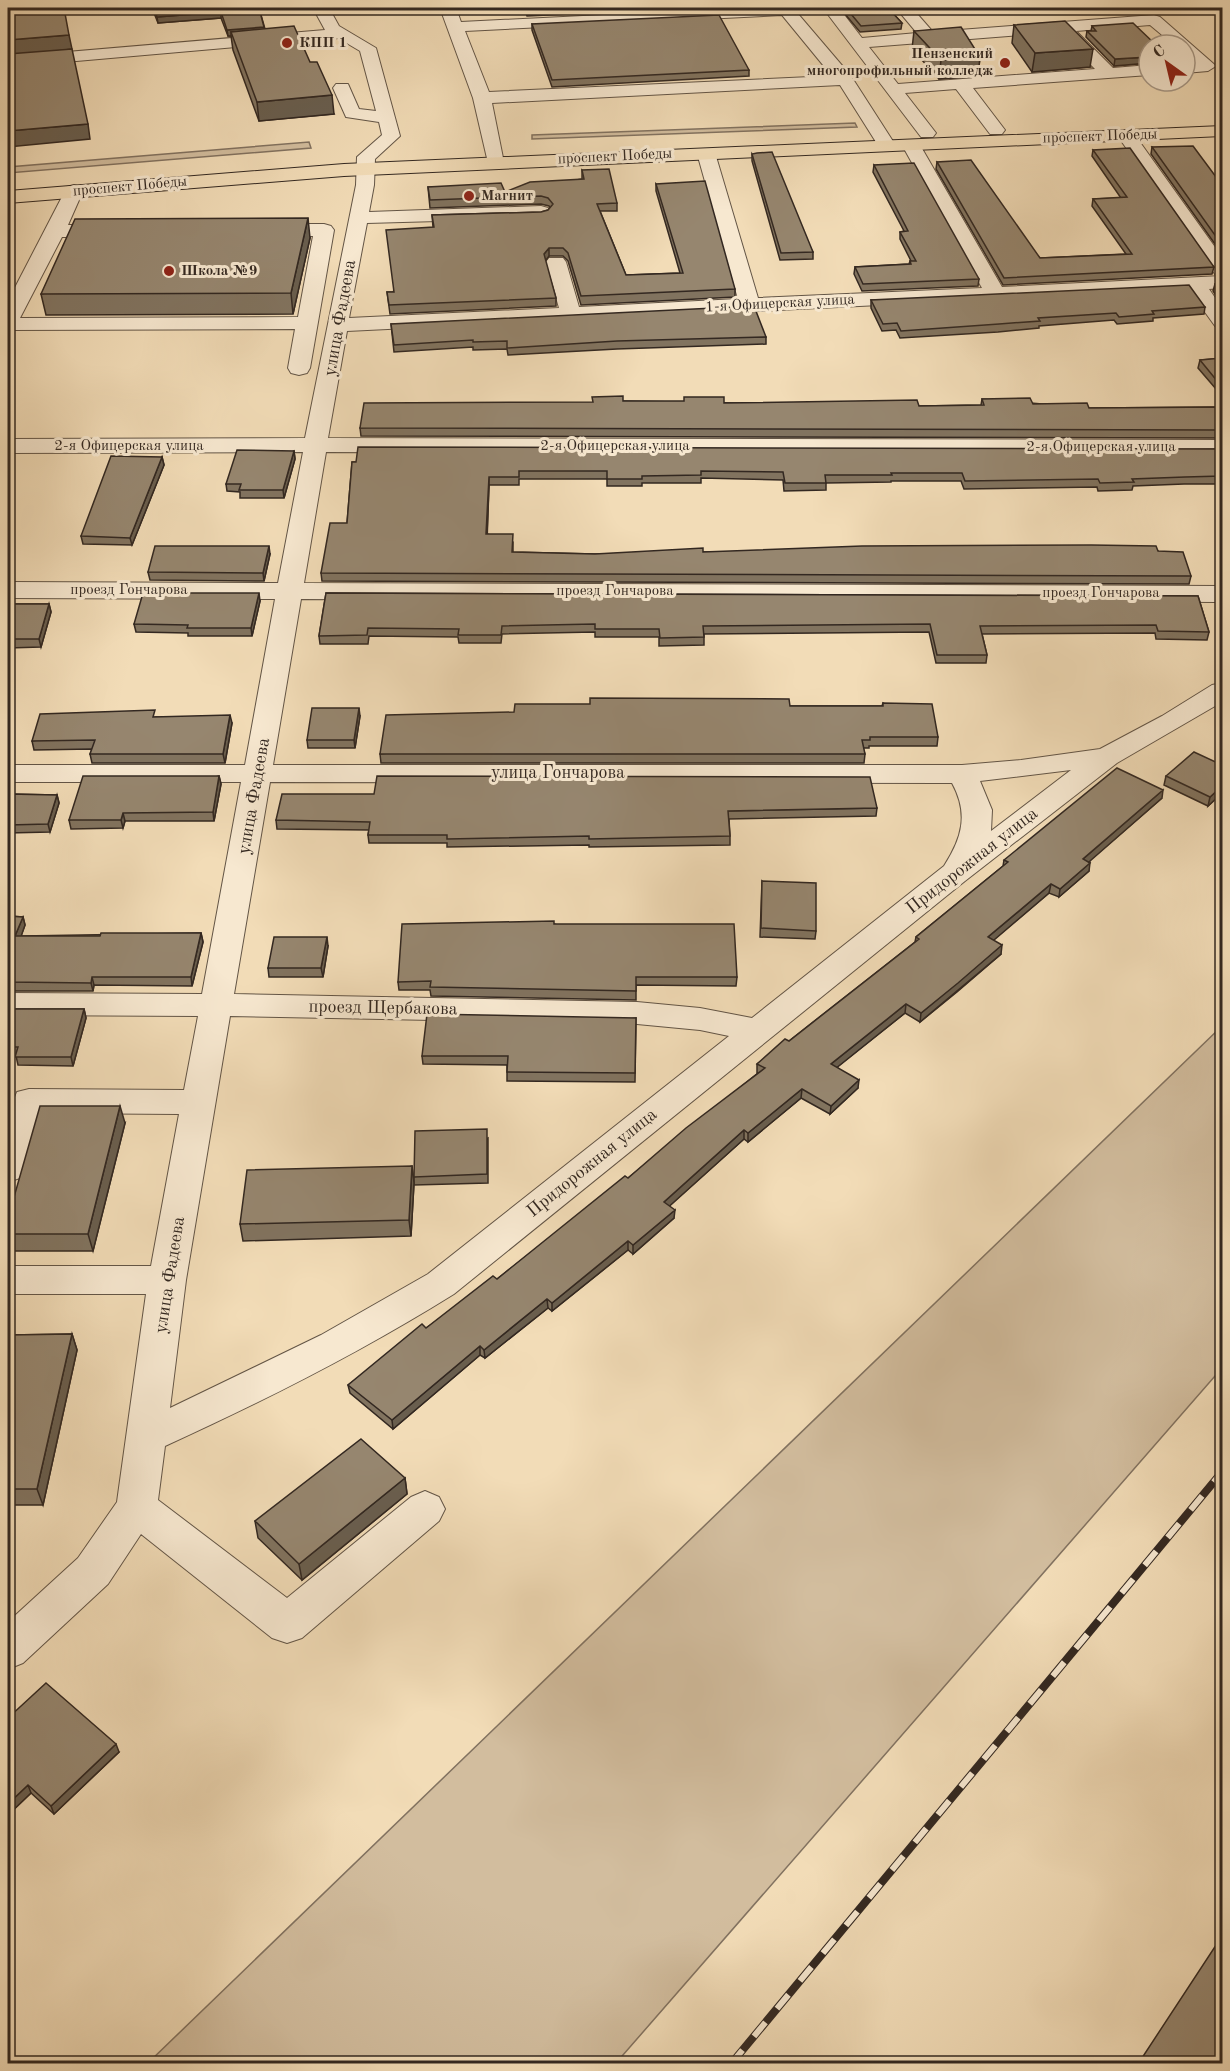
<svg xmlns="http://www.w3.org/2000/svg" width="1230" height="2071" font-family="'Old Standard TT',serif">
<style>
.green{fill:#d2bd9e;stroke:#827260;stroke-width:1.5}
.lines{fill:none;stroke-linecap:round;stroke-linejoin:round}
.minor-casing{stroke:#635546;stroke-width:2}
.major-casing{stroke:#332821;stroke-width:2}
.minor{fill:#f7e8d0;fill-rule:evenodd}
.major{fill:#f2dcb7;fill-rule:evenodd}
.rail-casing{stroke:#332821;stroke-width:8}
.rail{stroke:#f7e8d0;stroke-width:6;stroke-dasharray:18;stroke-linecap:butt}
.wall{fill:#81735f;stroke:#332821;stroke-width:1.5}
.shaded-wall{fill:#695e4e;stroke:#332821;stroke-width:1.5}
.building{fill:#96866f;stroke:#332821;stroke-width:1.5}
.poi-dot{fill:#8f2418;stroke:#f7e8d0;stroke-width:2}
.labels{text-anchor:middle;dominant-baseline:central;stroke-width:6;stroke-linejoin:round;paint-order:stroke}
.far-poi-label{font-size:15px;font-weight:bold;fill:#332821;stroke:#f7e8d0;text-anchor:start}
.far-street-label{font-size:15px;fill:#332821;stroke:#f7e8d0}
.street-label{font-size:18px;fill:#332821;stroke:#f7e8d0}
</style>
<rect width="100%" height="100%" fill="#f2dcb7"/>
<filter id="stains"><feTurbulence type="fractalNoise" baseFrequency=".00333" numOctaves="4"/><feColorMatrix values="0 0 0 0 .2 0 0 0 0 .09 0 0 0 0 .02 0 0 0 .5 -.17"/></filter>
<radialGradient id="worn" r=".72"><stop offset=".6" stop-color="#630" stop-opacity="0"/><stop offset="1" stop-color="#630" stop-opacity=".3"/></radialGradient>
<path class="green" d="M855 123 857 127 532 139V135Z
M309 142 311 148 8 173V167Z
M1222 1026V1368L616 2063H148Z"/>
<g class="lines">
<g class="minor-casing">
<path id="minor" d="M313 8H329L339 26 376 48 400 136 375 159 374 185 369 212 541 206 548 208 551 212 548 216 541 218 367 223 349 318 559 308 546 262 549 258H563L566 262 579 307 738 299 697 153 700 149H712L715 153 758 298 982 288 902 145 905 141H917L920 145 1002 287 1221 276 1215 274 1117 135 1120 131H1132L1222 257V288L1209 289 1222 308V328L1215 326 1189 290 347 331 328 438 1222 440V454L326 452 304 583 1222 586V602L301 599 273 765H962L1021 760 1100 749 1162 716 1212 685 1222 683V702L1117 763 965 881 454 1294C361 1352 264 1401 165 1446L158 1500 287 1598 411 1497 425 1491 439 1497 445 1509 439 1521 302 1638 287 1643 272 1638 141 1534 108 1584 23 1663 8 1669V1622L78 1558 117 1502 146 1294H8V1266H151L179 1114 42 1113 26 1169 20 1178 8 1182V1115L17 1092 29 1089 184 1090 198 1016 8 1015V993L202 994 241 782H8V765H245L275 599 8 598V582L278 583 303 452 8 453V439L305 438 356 185 357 157 382 135 379 122 346 117 333 88 336 84H348L359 109 376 111 360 51 338 38 8 67V57L325 30ZM1071 770 991 831 992 810 980 781ZM270 782 952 783C969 814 962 838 944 866L752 1018 700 1008 637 1002 234 994ZM230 1016 637 1024 700 1030 729 1036 428 1274 321 1335 170 1408 186 1280Z
M440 8H456L461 22 743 8H793L851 76 896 146 893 150H881L840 85 492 103 504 163 501 167H489L473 98ZM782 15 832 76 489 92 465 31Z
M823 8H839L862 38 917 33 896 8H912L933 32 1154 15 1160 17 1216 66 1208 71 1185 73V63L1194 62 1185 55V45H1174L1150 25 1076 31 1113 68 1149 65V75L973 88 1005 130 1002 134H990L956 89 905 93 936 133 933 137H921ZM1059 32 1095 69 898 84 869 47Z
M74 185 81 187 83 191 68 225H114L121 227 124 231 121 235 114 237H62L20 318 298 317 313 236H264L257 234 254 230 257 226 264 224H324L331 226 334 230 310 368 307 373 299 375 291 373 288 368 295 329 8 330V301L65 191 67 187Z"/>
</g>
<g class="major-casing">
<path id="major" d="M1222 126V136L344 176 8 203V191L344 164Z"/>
</g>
<use href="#minor" class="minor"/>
<use href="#major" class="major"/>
<g class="rail-casing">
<path id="rail" d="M731 2064 1222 1472"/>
</g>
<use href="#rail" class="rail"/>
</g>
<path class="wall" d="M152 8H259L265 29 334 114 259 121 233 50 231 36H228L221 18 158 23Z
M524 8H683V9L527 16Z
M840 8H888L902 23 901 29 860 32Z
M532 24 749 70V76L552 87 532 30Z
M1014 25 1090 67 1032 72 1012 43Z
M1092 26 1149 45V63L1114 66 1086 37 1087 31H1091Z
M914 31 980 57 978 76 939 79 912 49Z
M1152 147 1222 185V254L1151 154Z
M1093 150 1214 267 1212 274 1003 285 936 169 937 162 1040 258 1126 254 1092 206 1093 199 1121 198 1092 156Z
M752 154 813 252V259L780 260 752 161Z
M874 165 979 279 978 286 862 291 854 274 855 267 909 264 910 261H911L900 239V232L904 231 873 172Z
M582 170 617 203V211H600L626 275 680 273 656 191V184L735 289V297L581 305 568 261 563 256H549L545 261 556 298V306L390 314 387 292H393L433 227 432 215 541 212 548 210 550 208 549 206 541 204 430 208 428 187 505 192 582 179Z
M310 238 293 314 46 315 41 294Z
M1222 282V305L1213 291 1215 284Z
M871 300 1205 307 1204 314 1153 318V321L1117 324 1114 320 1039 326V328L998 332 900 338 896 330 882 331 871 308Z
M391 324 766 337V344L617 349 508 355 507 349 473 350V347L394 352Z
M1222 358V396L1198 368 1200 360Z
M982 399 1089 408 1222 407V438L361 436 360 428 623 401 919 406 981 405Z
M1222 449V484H1184L1133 486 1132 490 1098 491 1097 487 964 489 961 481H891V482L826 483V490L784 491 783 480 701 478V483H642V486H607V479H519V485H489L487 534 513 542V552L595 554 703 552 1158 551 1191 576 1189 584 322 581 321 573 347 523 352 462Z
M294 451 295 459 284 498H240V492L227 491 226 484Z
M162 457 164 465 132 545 83 544 81 536Z
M270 554 264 581 150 580 148 572Z
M326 593 1198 596 1209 632 1207 640 1156 639 1155 633 982 634 987 655 986 663H936L929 632 704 634V645L659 646V637H595V632L502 634 501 643H459L458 637 369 636 368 644H320L319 636Z
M260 601 252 636H188V633L136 632 134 624Z
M8 604H49L51 612 41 647 8 648Z
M883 703 938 737 937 746H869V748H863L865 754 864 763H381L380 754 790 706H882Z
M360 716 355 748H308L307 740Z
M156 717 232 723 225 763H92L90 754 92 749 34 750 32 741Z
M1222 765V793L1208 806 1164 785 1166 776Z
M219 776 221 784 214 821H125L123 828 71 829 69 820Z
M8 794 57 795 59 803 50 832 8 833Z
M1162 798 1088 862 1089 871 1059 897 1049 893 993 940 1001 954 957 992 920 1022 905 1013 837 1067 858 1088 830 1114 801 1098 748 1142 744 1139 669 1206 674 1218 633 1254 628 1250 552 1311 548 1308 485 1358 480 1355 393 1429 350 1393 348 1385 426 1328 497 1279 628 1178 758 1073H757V1064L789 1041 915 942 916 937 1003 866 1004 860Z
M877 808 876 816 729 819 730 836V845L589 847V845L447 847V843H369L368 835 369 830 277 829 276 820Z
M762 881 816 931 815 939 760 937Z
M8 916 23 917 25 925 21 936 201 933 203 942 192 986 94 985 93 991H8Z
M554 924 737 977 736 986 636 985V1000L431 996 430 990H399L398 982Z
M328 946 323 977H269L268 968Z
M8 1009H84L86 1018 73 1066 18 1065 16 1056 8 1055Z
M636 1018 635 1082 507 1081V1065L423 1064 422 1056Z
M125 1123 93 1251H8V1218Z
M488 1138V1183L414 1185V1177Z
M412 1166 414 1183 411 1236 243 1241 240 1224Z
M72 1334 77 1350 43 1505H8V1335Z
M405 1478 407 1494 302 1580 258 1538 255 1521Z
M8 1718 119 1752 54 1814 31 1793 8 1815Z"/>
<path class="shaded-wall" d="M221 12V18L158 23 157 17Z
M264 27 265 33 231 32V36H228L227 30Z
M69 35 72 49 8 57V40Z
M1093 49 1090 67 1032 72 1035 53Z
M980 57 978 76 939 79 941 60Z
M1149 57V63L1114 66 1115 59Z
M332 95 334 114 259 121 257 102Z
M88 124 90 139 8 147V131Z
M308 218 310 238 293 314 291 293Z
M549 248V256L544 263V254Z
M294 451 295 459 284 498 283 490Z
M162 457 164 465 132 545 130 538Z
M489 477V485L487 542 486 534Z
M269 546 270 554 264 581 263 573Z
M259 593 260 601 252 636 251 628Z
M49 604 51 612 41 647 39 639Z
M359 708 360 716 355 748 354 740Z
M12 711 14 719 8 740V725Z
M230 715 232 723 225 763 223 754Z
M219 776 221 784 214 821 213 812Z
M1222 786V793L1208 806 1210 797Z
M1163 790 1162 798 1082 868 1083 859Z
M57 795 59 803 50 832 48 824Z
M123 813 125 821 123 828 121 820Z
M1090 863 1089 871 1059 897 1060 889Z
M1051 884 1049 893 987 946 988 937Z
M23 917 25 925 18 945 15 936Z
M201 933 203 942 192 986 191 977Z
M327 937 328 946 323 977 321 968Z
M1002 945 1001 954 920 1022 921 1013Z
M92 977 94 985 93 991 91 983Z
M906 1004 905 1013 830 1073 831 1064Z
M84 1009 86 1018 73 1066 71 1057Z
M859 1080 858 1088 830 1114 831 1106Z
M802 1089 801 1098 748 1142V1133Z
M120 1106 125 1123 93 1251 88 1234Z
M744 1130V1139L664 1211V1202Z
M412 1166 414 1183 411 1236 409 1220Z
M675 1210 674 1218 633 1254V1245Z
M628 1241V1250L552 1311V1303Z
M547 1299 548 1308 485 1358 484 1350Z
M72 1334 77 1350 43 1505 37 1489Z
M480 1346V1355L393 1429 392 1420Z
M405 1478 407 1494 302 1580 299 1564Z
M116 1744 119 1752 54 1814 51 1806Z
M28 1785 31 1793 8 1815V1804Z"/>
<path class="building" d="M8 8H64L69 35 8 40Z
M154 8H259L264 27 227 30 221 12 157 17Z
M526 8H584L527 10Z
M846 8H888L902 23 861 26Z
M719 15 749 70 552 80 532 24Z
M1065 21 1093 49 1035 53 1014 25Z
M1133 23 1156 45H1149V57L1115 59 1087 31H1096L1092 26Z
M294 26 310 62H317L332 95 257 102 231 32Z
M961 27 980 57 941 60 914 31Z
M72 49 88 124 8 131V54Z
M1193 146 1222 185V245L1152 147Z
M1130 148 1214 267 1004 278 937 162 971 160 1040 258 1132 254 1093 199 1127 197 1093 150Z
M772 152 813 252 781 253 752 154 757 153Z
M914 163 979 279 863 284 855 267 911 264 910 261H916L900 232 908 231 874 165Z
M609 169 617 203 597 204 626 275 683 273 656 184 705 181 735 289 581 296 568 253 563 248H549L544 254 556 298 389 305 387 292H394L386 230 434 227 432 215 541 212 548 210 553 204 548 198 541 196 430 200 428 187 501 183 505 192 530 182 584 179 582 170Z
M308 218 291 293 41 294 75 219Z
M1222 282V295L1215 284Z
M1189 285 1205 307 1152 311 1154 314 1119 317 1116 313 1038 318 1040 321 999 324 901 331 897 323 883 324 871 300Z
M754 306 766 337 617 341 507 348V341L473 342V340L394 345 391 324Z
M1222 358V387L1200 360Z
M623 396V401H684V397H724V403L917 400 919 406 984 405 982 399 1030 398 1033 404 1087 403 1089 408 1222 407V430L360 428 364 403 593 402 592 397Z
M358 447 1222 449V476L1185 477 1132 479 1134 482 1100 483 1098 479 965 481 962 473H891L892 475H825L826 483H785L783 472 701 471V475L642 476V479H607V471H519V477H489L486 534H513L512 552 595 554 703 548V552L862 546 1091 545 1156 546 1158 551 1183 552 1191 576 321 573 330 523H347L352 462H356Z
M237 450 294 451 283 490H239L241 484H226Z
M111 456 162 457 130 538 81 536Z
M155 546H269L263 573 148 572Z
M143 593H259L251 628H187L188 625 134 624Z
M326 593 1198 596 1209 632 1158 631 1156 625 980 626 987 655H937L930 624 703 626 704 637 660 638 659 629H595V624L502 626 501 635H458L459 629 368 628 367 635 319 636Z
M8 604H49L39 639H8Z
M590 698 789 699 790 706H883V703L932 704 938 737H870V740H862L865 754H380L386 715 514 712 515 704H590Z
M312 708H359L354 740H307Z
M155 710 153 717 230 715 223 754H90L95 740 32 741 40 714Z
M8 711H12L8 725Z
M1194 752 1222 765V786L1210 797 1166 776Z
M1117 768 1163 790 1083 859 1090 863 1060 889 1051 884 988 937 1002 945 958 983 921 1013 906 1004 831 1064 859 1080 831 1106 802 1089 748 1133 744 1130 664 1202 675 1210 633 1245 628 1241 552 1303 547 1299 484 1350 480 1346 392 1420 348 1385 422 1324 426 1328 493 1276 497 1279 625 1176 628 1178 686 1128 765 1068 757 1064 785 1039 789 1041 919 939 916 937 1008 862 1004 860Z
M83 776H219L213 812 123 813 121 820H69Z
M377 776 870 777 877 808 728 811 730 836 589 839V836L447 839V835H368L370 822 276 820 282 794H374Z
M8 794 57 795 48 824 8 825Z
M762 881 816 883V931L761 928Z
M8 916 23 917 15 936H100L101 933H201L191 977H92L91 983 8 982Z
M554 921V924H734L737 977H636V991L430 987 431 981 398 982 402 924Z
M274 937H327L321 968H268Z
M8 1009H84L71 1057H15L18 1047H8Z
M427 1014 636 1018 635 1073 507 1072 508 1056H422Z
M40 1106H120L88 1234H8V1218Z
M487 1129V1174L414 1177 415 1131Z
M412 1166 409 1220 240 1224 247 1170Z
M72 1334 37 1489H8V1335Z
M361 1439 405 1478 299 1564 255 1521Z
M46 1683 116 1744 51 1806 28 1785 8 1804V1718Z
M1222 1936V2064H1138Z"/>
<g class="poi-dot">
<circle cx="287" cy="43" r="6"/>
<circle cx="1005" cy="63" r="6"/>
<circle cx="469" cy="196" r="6"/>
<circle cx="169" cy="271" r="6"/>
</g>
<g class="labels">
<g class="far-poi-label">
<text x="299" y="43">КПП 1</text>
<text x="993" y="54" text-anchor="end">Пензенский<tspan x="993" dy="17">многопрофильный колледж</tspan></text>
<text x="481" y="196">Магнит</text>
<text x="181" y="271">Школа №9</text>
</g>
<g class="far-street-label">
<text transform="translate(1100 137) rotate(-2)">проспект Победы</text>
<text transform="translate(615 157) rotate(-3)">проспект Победы</text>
<text transform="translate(130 187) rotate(-5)">проспект Победы</text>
<text transform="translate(780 304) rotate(-3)">1-я Офицерская улица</text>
<text x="129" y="446">2-я Офицерская улица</text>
<text x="615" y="446">2-я Офицерская улица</text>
<text x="1101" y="447">2-я Офицерская улица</text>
<text x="129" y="590">проезд Гончарова</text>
<text x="615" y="591">проезд Гончарова</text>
<text x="1101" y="593">проезд Гончарова</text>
</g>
<g class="street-label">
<text transform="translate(340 318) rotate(-80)">улица Фадеева</text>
<text x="558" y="773">улица Гончарова</text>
<text transform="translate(254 796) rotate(-80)">улица Фадеева</text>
<text transform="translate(972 861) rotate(-38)">Придорожная улица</text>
<text transform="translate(383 1008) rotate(1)">проезд Щербакова</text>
<text transform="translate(592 1163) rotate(-39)">Придорожная улица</text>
<text transform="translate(170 1275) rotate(-81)">улица Фадеева</text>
</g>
</g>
<rect width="1230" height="2071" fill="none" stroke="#f2dcb7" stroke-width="30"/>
<rect x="9" y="9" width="1212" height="2053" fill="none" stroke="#332821" stroke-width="3"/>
<rect x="15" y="15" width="1200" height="2041" fill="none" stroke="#332821" stroke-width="1.5"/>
<g transform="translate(1167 63) rotate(326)"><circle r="28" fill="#f7e8d0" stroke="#a99b8a" stroke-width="1.5"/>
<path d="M0-4.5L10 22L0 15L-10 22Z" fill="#8f2418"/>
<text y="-9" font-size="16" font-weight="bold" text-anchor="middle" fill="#332821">С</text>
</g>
<rect width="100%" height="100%" filter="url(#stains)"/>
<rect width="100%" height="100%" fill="url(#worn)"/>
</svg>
